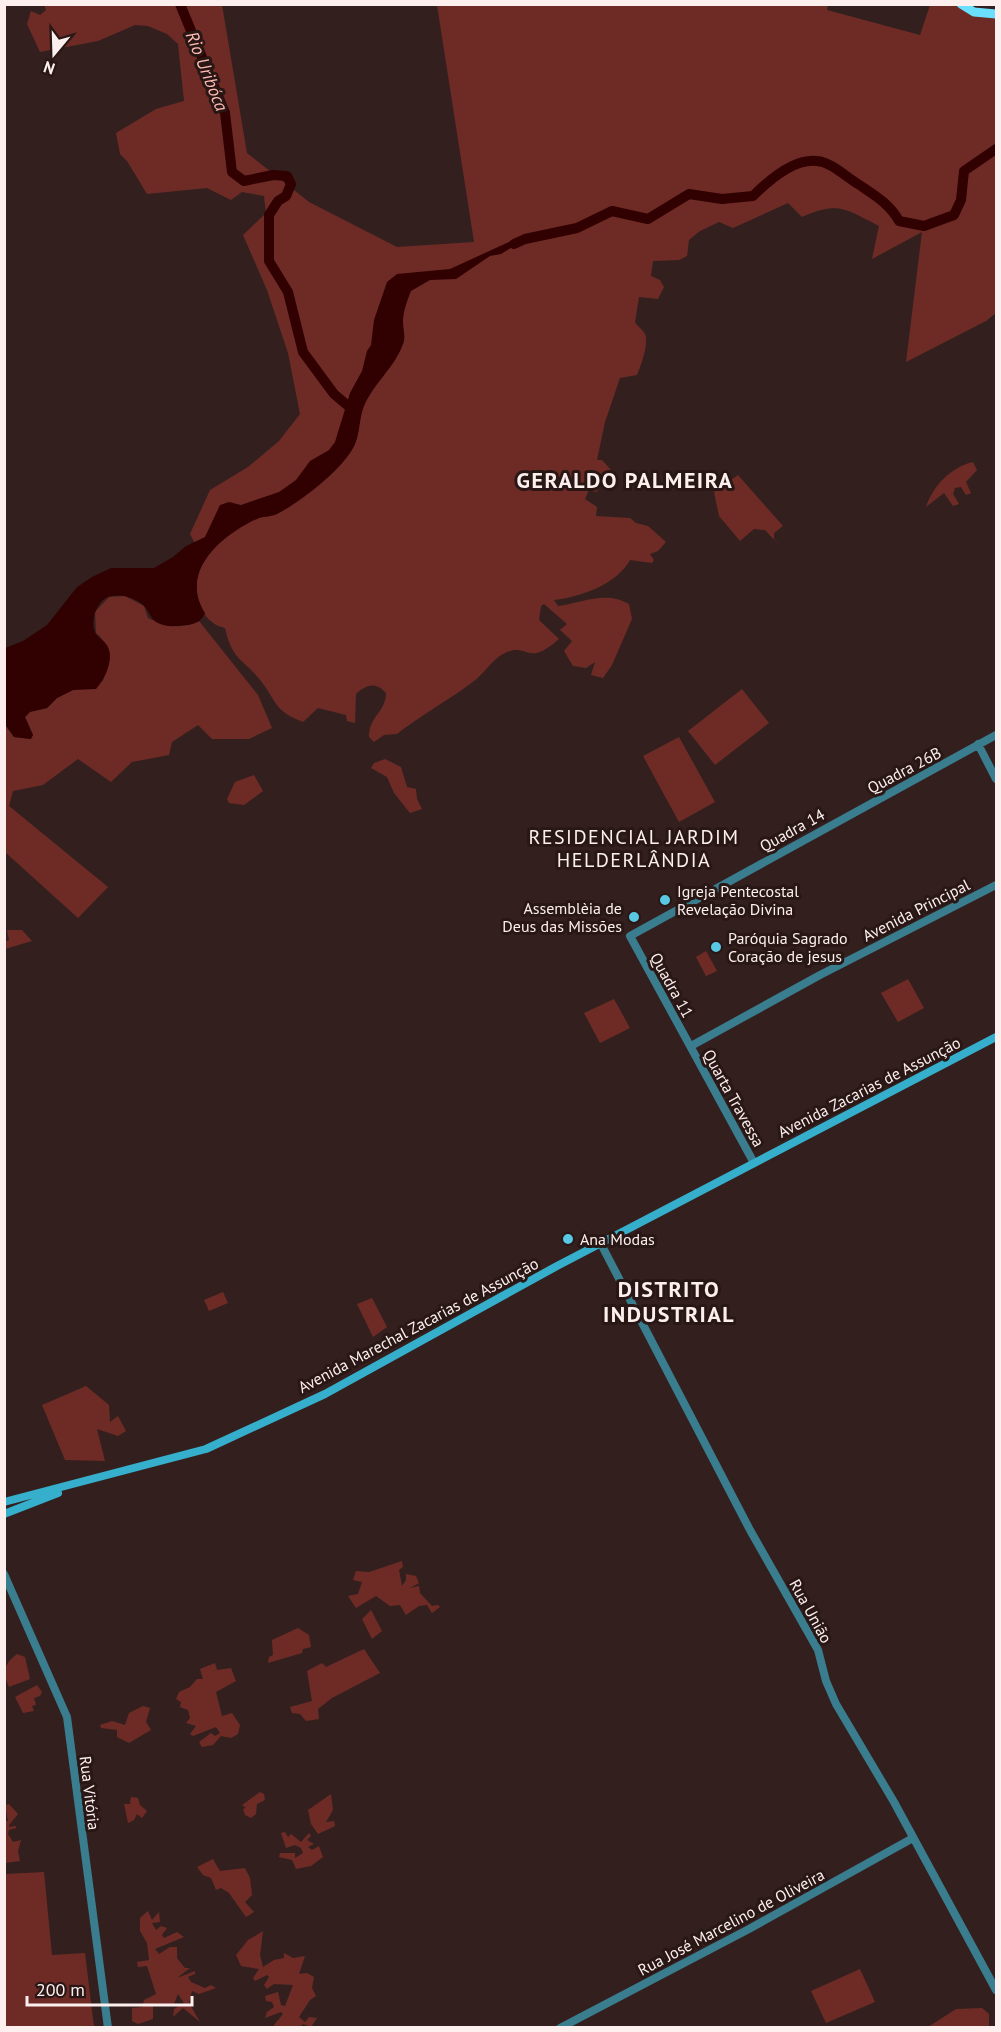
<svg xmlns="http://www.w3.org/2000/svg" width="1001" height="2032" font-family="'PT Sans',sans-serif">
<style>
.green{fill:#6e2b26}
.water{fill:#310000}
.lines{fill:none;stroke-linecap:round;stroke-linejoin:round}
.river{stroke:#310000;stroke-width:10}
.tertiary{stroke:#397d8f;stroke-width:8}
.secondary{stroke:#35afcc;stroke-width:8}
.trunk{stroke:#6ae0fc;stroke-width:9}
.poi-dot{fill:#59c8e5;stroke:#281715;stroke-width:2}
.labels{text-anchor:middle;dominant-baseline:central;stroke-width:6;stroke-linejoin:round;paint-order:stroke}
.street-label{font-size:16px;fill:#fdefee;stroke:#281715}
.poi-label{font-size:16px;fill:#fdefee;stroke:#281715;text-anchor:start}
.water-label{font-size:18px;font-style:italic;fill:#ffbbb2;stroke:#281715}
.quarter-label{font-size:20px;letter-spacing:1.5px;fill:#fdefee;stroke:#281715}
.district-label{font-size:22px;font-weight:bold;letter-spacing:1.5px;fill:#fdefee;stroke:#281715}
</style>
<rect width="100%" height="100%" fill="#33201e"/>
<path class="green" d="M44 5H222L247 153 309 202 397 247 474 242 437 5H828L827 10 920 35 930 5H967L996 13V313L986 321 906 362 922 232 872 259 879 226C845 209 839 201 802 217L788 203 733 228 719 222 700 231 689 240 687 256 679 260 653 261 651 276 660 280 664 287 658 299 639 297 635 322C637 326 643 330 645 334 649 344 641 365 637 375L620 378 605 422 597 460H602L611 470 608 478 596 492 589 490 585 499 597 507 596 516 630 518 636 523 648 526 666 542 658 551 650 554 654 560 652 563 630 560C617 584 581 597 554 600L558 606C581 603 606 590 629 604L632 619 612 665 603 678 591 675 595 662 586 668 573 666 564 651 572 641 560 630 567 624 544 604 541 606 539 620 559 639C526 668 529 642 505 653 492 659 485 673 474 681 449 700 421 715 397 734L384 735 374 742 369 737C369 716 386 712 386 693 376 682 367 684 356 694L355 723 347 721 346 715 318 708 303 722C273 710 278 703 261 681 242 657 233 662 225 628 197 622 189 584 204 560L190 534 210 490 248 467 279 441 300 414 288 353 267 290 243 235 266 213 264 196 242 192 231 200 207 188 147 194 127 161 120 154 116 133 156 109 184 101 178 44 167 34 148 26 135 25 98 41 40 52 27 24 31 11 40 15 46 10Z
M973 462 977 470 966 482 971 493 966 495 961 487 955 488 953 494 959 504 953 506 944 493 926 507C933 486 951 467 973 462Z
M738 475 783 526 774 533V539L781 547 765 530 754 529 740 541 719 516 714 492Z
M125 596 144 606 148 618C164 626 182 630 199 621L258 695 272 728 249 739H212L198 725 172 742 169 755 132 762 111 782 78 759 43 785 13 791 9 806 108 887 78 918 5 852 4 724 14 737 30 739 33 735 25 717 29 712 47 708 57 698 73 690 103 681C109 662 113 647 96 633L95 612 109 597Z
M742 689 769 723 715 765 688 731Z
M679 737 715 802 679 822 643 756Z
M385 759 401 767 407 787 416 789 417 799 422 809 410 813 394 793 387 777 371 768 374 763Z
M254 775 263 791 244 805 229 803 227 799 235 782Z
M7 930H22L32 941 5 949V942L9 940Z
M706 951 717 971 706 976 696 957Z
M908 979 924 1008 898 1022 881 993Z
M614 999 630 1028 600 1043 584 1013Z
M223 1292 228 1303 209 1311 204 1300Z
M372 1298 387 1327 373 1337 357 1304Z
M86 1386 109 1405 110 1422 118 1416 126 1431 118 1436 97 1429 105 1461 65 1460 42 1405Z
M402 1561 403 1567 399 1570 402 1586 406 1580V1574L416 1576 419 1583 410 1588 419 1586 420 1593 432 1606 438 1605 440 1607 432 1613 427 1605 419 1606 406 1615 400 1605 390 1606 376 1596 356 1608 348 1596 358 1594 362 1582 353 1580 356 1571 369 1572Z
M371 1610 382 1631 372 1639 362 1619Z
M298 1628 309 1635 311 1647 303 1649 302 1653 268 1663 269 1657 273 1655 272 1640Z
M364 1649 380 1673 332 1698 318 1709 319 1719 306 1721 300 1714 292 1713 290 1707 312 1701 307 1671 322 1663 326 1667Z
M17 1654 25 1657 30 1679 9 1687C2 1672 4 1664 17 1654Z
M215 1663 217 1670 231 1668 236 1681 216 1692 222 1716 232 1713 240 1725 238 1734 231 1738 221 1736 213 1745 202 1747 199 1742 211 1733 215 1736 220 1733 216 1727 193 1736 190 1734 196 1726 186 1723 190 1718 188 1710 180 1707 181 1702 176 1699 179 1692 190 1687 197 1679H203L200 1669Z
M37 1685 42 1692 40 1696 34 1698 36 1705 32 1706 34 1711 23 1713 15 1697Z
M143 1706 150 1708 146 1722 151 1730 129 1743 117 1737V1730L101 1728 100 1725 112 1721 125 1725 129 1713Z
M260 1792 264 1794 265 1800 257 1804 256 1814 251 1818 245 1815 243 1809 246 1808 242 1805Z
M331 1794 333 1810 326 1822 334 1821 335 1826 318 1834 311 1824 308 1810Z
M131 1797 138 1798 140 1805 147 1811 142 1818 137 1814 134 1820 128 1823 124 1804H130Z
M9 1804 18 1814 9 1825V1827L16 1826V1828L9 1830 8 1834 13 1842 21 1840 18 1851 20 1861 5 1863V1821H8L5 1805Z
M285 1832 288 1837 291 1834 301 1842 309 1833 311 1836 307 1840 314 1844 308 1847 312 1850 319 1846 323 1857 311 1866 296 1869 292 1860 279 1857 280 1853H295V1858L303 1853 301 1848 295 1845 286 1848 281 1833Z
M213 1859 220 1871 245 1868 250 1878 252 1895 245 1902 254 1912 246 1917 229 1893 221 1888 216 1890 211 1878 203 1875 197 1867Z
M44 1872 52 1955 85 1953 94 2027H5V1874Z
M148 1911 152 1920 159 1912 160 1922 152 1923 156 1930 161 1926 167 1928 162 1935 164 1938 177 1932 184 1937 155 1949 159 1954 170 1947H177V1958L185 1968H190L177 1978 195 1971V1974L188 1977 191 1982 205 1988 211 1985 216 1988 199 1994 192 1991 189 2003 200 2022 183 2008 173 2017 174 2009 184 2003 178 1994 174 2004 153 2005V2019L138 2024 132 2021V2008L142 2007 144 2000 156 1994 147 1966 138 1967 137 1962 149 1960 147 1943 140 1931V1918Z
M263 1931 260 1955 263 1967 274 1960 284 1958V1953L293 1958 305 1956 299 1974 307 1973 314 1977 312 1988 316 1996 310 2000 299 2017 305 2022 309 2017 317 2018 311 2027 303 2024 300 2027H275L274 2025 283 2014 281 2012 265 2018 267 2012 274 2007 272 2002 266 2001 265 1996 278 1992 281 2005 285 2006 293 1985 274 1984 267 1989 264 1985 269 1977 267 1975 255 1981 253 1978 259 1969 241 1966 236 1955 248 1940Z
M860 1969 875 2002 826 2023 811 1991Z
M982 2008 989 2014V2027H928L956 2009Z"/>
<path class="water" d="M525 239 501 254 490 256 456 279 430 280 411 291C407 301 403 312 403 322 403 329 406 338 403 344 395 367 374 383 364 406 358 421 361 439 350 453 336 474 299 503 277 514 271 517 265 516 259 518 223 534 178 571 205 613 202 621 196 624 187 625 177 626 166 628 156 622 151 618 149 612 145 607 136 597 114 591 103 600 95 607 90 624 96 634 100 639 105 641 108 647 114 660 105 679 96 689L73 690 57 698 47 708 30 712 25 717 33 735 31 739 14 737 5 724V648L23 641 47 625 77 587 92 577 111 568H154L173 557 186 546 205 537 220 505 229 502 241 505 279 492 296 480 310 461 329 450 335 442 350 393 362 371 367 351 371 345 374 320 387 282 397 274 450 269 511 241Z"/>
<g class="lines">
<path class="river" d="M180 4 225 113 232 172 244 181 273 175 287 176 291 184 286 196 278 201 269 215V261L288 292 303 352 334 394 353 410
M514 244 525 239 577 228 612 211 648 219 689 194 722 199 753 196C768 181 794 158 817 161 831 162 846 177 858 184 874 195 890 204 899 221L924 226 954 215 961 200 964 171 996 149"/>
<path class="tertiary" d="M978 744 996 779
M691 1046 820 975 996 885
M754 1163 630 936 996 735
M601 1244 750 1530 818 1650 826 1681 836 1704 894 1802 996 1990
M4 1574 67 1717 108 2028
M560 2028 749 1929 913 1838"/>
<path class="secondary" d="M4 1502 206 1449 325 1394 557 1266 996 1037
M4 1514 58 1493"/>
<path class="trunk" d="M961 4 974 12 996 14"/>
</g>
<g class="poi-dot">
<circle cx="665" cy="900" r="6"/>
<circle cx="634" cy="917" r="6"/>
<circle cx="716" cy="947" r="6"/>
<circle cx="568" cy="1239" r="6"/>
</g>
<g class="labels">
<g class="street-label">
<text transform="translate(904 770) rotate(-28)">Quadra 26B</text>
<text transform="translate(792 830) rotate(-29)">Quadra 14</text>
<text transform="translate(916 910) rotate(-27)">Avenida Principal</text>
<text transform="translate(672 985) rotate(61)">Quadra 11</text>
<text transform="translate(869 1087) rotate(-27)">Avenida Zacarias de Assunção</text>
<text transform="translate(734 1098) rotate(61)">Quarta Travessa</text>
<text transform="translate(418 1325) rotate(-28)">Avenida Marechal Zacarias de Assunção</text>
<text transform="translate(811 1611) rotate(61)">Rua União</text>
<text transform="translate(90 1793) rotate(83)">Rua Vitória</text>
<text transform="translate(731 1922) rotate(-28)">Rua José Marcelino de Oliveira</text>
</g>
<g class="poi-label">
<text x="677" y="891">Igreja Pentecostal<tspan x="677" dy="18">Revelação Divina</tspan></text>
<text x="622" y="908" text-anchor="end">Assemblèia de<tspan x="622" dy="18">Deus das Missões</tspan></text>
<text x="728" y="938">Paróquia Sagrado<tspan x="728" dy="18">Coração de jesus</tspan></text>
<text x="580" y="1239">Ana Modas</text>
</g>
<g class="water-label">
<text transform="translate(207 71) rotate(68)">Rio Uribóca</text>
</g>
<g class="quarter-label">
<text x="634" y="837">RESIDENCIAL JARDIM<tspan x="634" dy="23">HELDERLÂNDIA</tspan></text>
</g>
<g class="district-label">
<text x="625" y="480">GERALDO PALMEIRA</text>
<text x="669" y="1289">DISTRITO<tspan x="669" dy="25">INDUSTRIAL</tspan></text>
</g>
</g>
<rect width="1001" height="2032" fill="none" stroke="#fdefee" stroke-width="12"/>
<g transform="translate(54 54) rotate(199)" stroke="#281715" stroke-width="4.5" paint-order="stroke">
<path d="M0-4.5L10 22L0 15L-10 22Z" fill="#fdefee"/>
<text y="-9" font-size="16" font-weight="bold" text-anchor="middle" fill="#fdefee">N</text>
</g>
<path d="M27 1996v9h165v-9" fill="none" stroke="#fdefee" stroke-width="3"/>
<text x="36" y="1996" font-size="18" fill="#fdefee" stroke="#281715" stroke-width="4.5" paint-order="stroke">200 m</text>
</svg>
